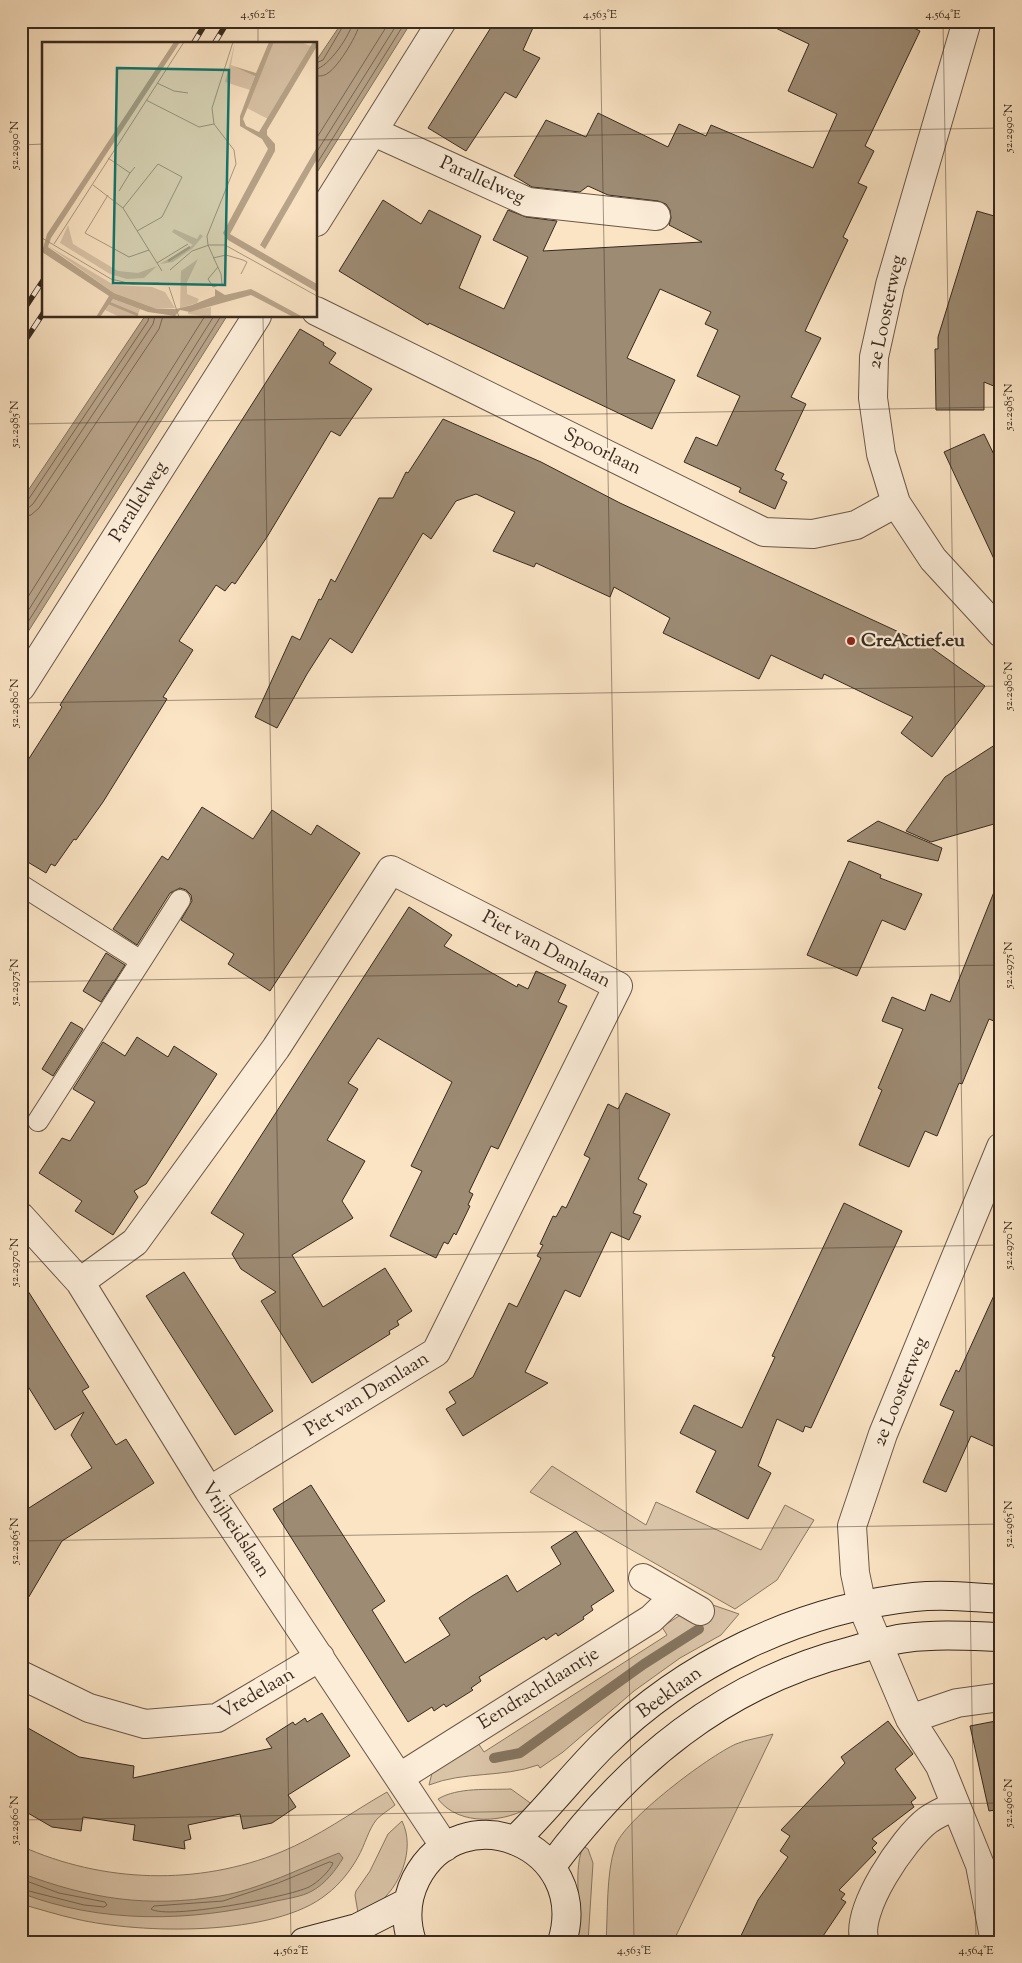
<svg xmlns="http://www.w3.org/2000/svg" width="1022" height="1963" font-family="'Sorts Mill Goudy',serif">
<style>
.green{fill:#dac4a8;stroke:#897762}
.water{fill:#b9a58b;stroke:#85745f}
.lines{fill:none;stroke-linecap:round;stroke-linejoin:round}
.shore{stroke:#786854;stroke-width:1}
.stream{stroke:#85745f;stroke-width:10}
.building{fill:#9d8b74;stroke:#382a1d}
.service-casing{stroke:#695847;stroke-width:22}
.minor-casing{stroke:#695847;stroke-width:30}
.secondary-casing{stroke:#382a1d;stroke-width:30}
.service{stroke:#fcedd9;stroke-width:20}
.minor{stroke:#fcedd9;stroke-width:28}
.secondary{stroke:#fcedd9;stroke-width:28}
.rail-casing{stroke:#382a1d;stroke-width:5.5}
.rail{stroke:#fcedd9;stroke-width:4;stroke-dasharray:11;stroke-linecap:butt}
.ticks{fill:none;stroke:#382a1d;stroke-width:1;stroke-opacity:0.45}
.poi-dot{fill:#8f2418;stroke:#fcedd9;stroke-width:2}
.labels{text-anchor:middle;dominant-baseline:central;stroke-width:4.5;stroke-linejoin:round;paint-order:stroke}
.street-label{font-size:19px;fill:#382a1d;stroke:#fcedd9}
.poi-label{font-size:19px;font-weight:bold;fill:#382a1d;stroke:#fcedd9;text-anchor:start}
.inset-river{fill:none;stroke:#b9a58b;stroke-width:2.5}
.inset-road{fill:none;stroke:#ad9a81;stroke-width:1}
.view{fill:#0f766e;fill-opacity:0.15;stroke:#0f766e;stroke-width:2.5}
.inset-edge{fill:none;stroke:#382a1d;stroke-width:2.5}
.neatline{fill:none;stroke:#382a1d;stroke-width:2}
.ticks-label{font-size:12px;text-anchor:middle;fill:#382a1d}
</style>
<rect width="100%" height="100%" fill="#fbe4c4"/>
<filter id="stains"><feTurbulence type="fractalNoise" baseFrequency=".004" numOctaves="4"/><feColorMatrix values="0 0 0 0 .2 0 0 0 0 .09 0 0 0 0 .02 0 0 0 .5 -.17"/></filter>
<radialGradient id="worn" r=".72"><stop offset=".6" stop-color="#630" stop-opacity="0"/><stop offset="1" stop-color="#630" stop-opacity=".3"/></radialGradient>
<path class="green" d="M552 1466 646 1525 656 1502 761 1550 785 1505 814 1520 777 1580 735 1609 530 1492Z
M707 1603 739 1614 721 1635 680 1658 634 1691 563 1752 540 1768 538 1765C502 1778 464 1771 429 1785L432 1773 478 1743 484 1752 667 1635 662 1627 682 1614Z
M773 1734 673 1942H606C608 1913 606 1874 615 1847 623 1820 709 1756 736 1744 747 1739 761 1738 773 1734Z
M511 1789 533 1805C507 1823 459 1827 438 1799 458 1787 488 1790 511 1789Z
M387 1792 395 1805C389 1810 382 1814 377 1819 368 1830 365 1845 358 1857 351 1870 339 1885 327 1894 275 1937 140 1934 76 1919 58 1915 39 1909 21 1904V1846C103 1883 198 1886 281 1852 318 1837 352 1812 387 1792Z
M402 1821C416 1849 400 1888 376 1905 371 1909 364 1911 358 1913L355 1895 356 1891 370 1871 388 1834Z
M583 1846 588 1849 593 1863 588 1942H575C585 1909 571 1879 583 1846Z"/>
<path class="water" d="M343 21H412L316 174V61Z
M145 316H227L21 643V501Z
M339 1853 343 1858C336 1870 325 1884 312 1891 302 1897 284 1899 272 1902 192 1922 100 1924 21 1893V1873C89 1899 148 1908 220 1896 258 1890 303 1867 339 1853Z"/>
<g class="lines">
<path class="shore" d="M316 63 323 60 346 21
M316 69C328 68 352 33 353 21
M316 76C321 76 324 76 328 73 338 67 360 32 360 21
M316 139 390 21
M316 153 399 21
M316 165 406 21
M21 503 28 500 148 321 149 316
M21 509 28 508 33 504 153 324 155 316
M21 517 31 515 39 508 159 329 163 316
M21 608 205 316
M21 622 214 316
M21 633 221 316
M330 1862 333 1863C330 1871 317 1883 309 1887 288 1897 168 1920 151 1909L154 1906 223 1901 278 1883Z
M21 1879 59 1893 105 1902 107 1905 104 1907 84 1905 21 1889"/>
<path class="stream" d="M494 1758 520 1753 644 1664 699 1629"/>
</g>
<path class="building" d="M495 21H536L523 50 540 58 516 98 505 92 466 151 428 128Z
M761 21H899L920 31 865 146 874 151 858 183 867 187 843 237 848 240 805 331 821 338 791 397 806 404 775 470 784 474 781 479 787 482 775 509 739 492 741 488 684 462 696 437 717 446 740 396 697 376 718 330 705 324 711 312 660 289 627 358 675 380 652 429 429 323 428 325 339 271 383 200 421 224 429 210 481 236 459 288 504 309 528 257 493 240 508 210 526 217 557 221 543 251 702 242 669 225 671 218 670 210 666 204 658 201 608 195 588 186 580 192 532 187 514 176 546 120 586 137 598 113 668 147 679 124 706 136 711 125 813 168 837 114 788 91 809 44Z
M977 211 1001 218V389L984 382V410H936L935 349H938V337Z
M300 329 324 343 323 345 336 353 329 363 372 389 340 436 331 431 267 537 235 584 232 582 225 591 216 585 179 641 193 650 163 697 167 699 103 802 76 840 74 839 55 866 51 864 46 873 21 858V771L62 707 60 705Z
M443 419 541 462 620 503 929 646 985 686 932 757 901 733 913 717 824 674 822 679 771 655 759 679 663 633 670 618 614 587 610 597 536 563 534 567 493 551 515 512 476 494 456 501 431 539 423 533 352 653 330 638 307 674 277 728 255 717 292 636 300 640 319 599 321 600 331 579 335 582 379 498H393L406 472 408 473Z
M984 434 1001 469V574L944 452Z
M1001 741V822L931 842 906 831 945 777Z
M202 807 253 839 272 810 311 835 317 825 360 853 270 991 228 964 234 954 181 920 192 901 191 895 186 890 180 888 170 893 137 945 113 929 162 856 168 860Z
M878 821 942 848 938 861 847 841Z
M849 861 881 875 880 878 922 894 905 930 882 920 857 976 807 955Z
M1000 877 1001 1024 989 1019 962 1084 959 1083 937 1136 925 1131 909 1167 859 1145 882 1090 878 1088 903 1029 882 1021 892 997 925 1011 931 994 950 1002Z
M409 907 452 935 444 946 517 987 518 984 528 989 536 971 566 985 558 1002 567 1006 498 1149 491 1146 469 1192 473 1194 468 1205 470 1206 456 1235 454 1233 448 1244 444 1242 436 1258 390 1236 422 1171 411 1166 452 1082 378 1038 348 1083 358 1089 327 1140 365 1161 342 1201 353 1218 292 1255 323 1307 385 1268 412 1311 397 1321 399 1325 389 1331 390 1334 312 1383 261 1301 276 1292 241 1269 232 1254 244 1234 211 1213Z
M106 953 125 965 101 1002 83 991Z
M71 1022 83 1029 53 1076 42 1069Z
M137 1037 168 1057 174 1046 217 1074 146 1184 134 1191 138 1197 113 1235 75 1211 82 1201 39 1173 62 1138 70 1141 95 1102 73 1089 103 1042 125 1056Z
M626 1093 670 1114 638 1179 647 1184 633 1213 641 1216 629 1240 611 1232 580 1297 565 1290 525 1372 548 1383 463 1436 446 1409 456 1403 449 1392 473 1377 509 1303 517 1307 541 1258 537 1256 543 1245 540 1244 553 1216 556 1217 562 1206 566 1208 590 1158 584 1155 608 1104 618 1109Z
M844 1203 902 1231 811 1428 805 1426 803 1432 777 1419 758 1466 771 1473 748 1519 696 1492 716 1451 680 1433 694 1405 742 1428 775 1357 772 1356Z
M184 1272 273 1411 235 1435 146 1296Z
M21 1280 89 1387 82 1391 116 1445 126 1439 154 1483 62 1541 21 1610V1513L92 1468 71 1435 84 1412 55 1430 21 1375Z
M1001 1280V1426L993 1446 971 1436 946 1492 923 1482 954 1411 940 1405 956 1370 959 1372Z
M311 1485 385 1601 372 1610 405 1663 450 1635 439 1618 472 1596 507 1575 517 1592 561 1564 551 1547 576 1531 614 1591 591 1606 593 1610 583 1617 584 1619 558 1636 556 1633 546 1640 544 1637 479 1677 481 1681 471 1688 473 1690 446 1707 444 1704 434 1711 432 1707 408 1722 273 1509Z
M322 1713 350 1756 288 1795 296 1807 272 1823 243 1829 240 1814 188 1825 191 1839 184 1841 185 1849 133 1840 135 1825 83 1817 81 1831 52 1827 21 1809V1724L79 1757 134 1766 133 1778 272 1748 266 1739 293 1722 295 1725 305 1718 307 1722Z
M1001 1720V1809L989 1811 970 1726Z
M888 1721 913 1754 895 1769 916 1798 911 1802 914 1807 872 1839 877 1843 872 1848 876 1852 839 1890 845 1894 841 1899 846 1902 819 1942H738L758 1900 788 1857 780 1851 790 1836 781 1830 845 1763 841 1757Z"/>
<g class="lines">
<g class="service-casing">
<path id="service" d="M21 885 141 961 180 900
M38 1121 141 961"/>
</g>
<g class="minor-casing">
<path id="minor" d="M967 21 890 285 874 357 873 398 881 454 896 503 933 559 1001 633
M374 132 528 202 656 216
M316 222 442 21
M316 311 764 532 813 534 856 525 896 503
M21 687 257 316
M21 1217 80 1282 209 1491 445 1847
M80 1282 135 1242 276 1048 391 870 618 986 436 1352 209 1491
M643 1578 700 1611
M21 1675 89 1708 145 1724 217 1718 320 1657
M910 1719 957 1703 1001 1697
M400 1777 651 1619 674 1597
M865 1942C853 1912 904 1838 928 1820 936 1814 947 1810 955 1805
M995 1942 980 1865 940 1766 910 1719 862 1606 855 1573 852 1526 883 1434 1001 1147"/>
</g>
<g class="secondary-casing">
<path id="secondary" d="M516 1839C547 1809 573 1775 603 1745 685 1664 799 1609 914 1597 943 1594 972 1597 1001 1599
M551 1867C629 1762 723 1684 851 1651 869 1646 888 1640 906 1638 938 1634 969 1636 1001 1637
M304 1942 357 1928 408 1902
M412 1942C405 1921 406 1899 416 1879 461 1792 592 1845 562 1942"/>
</g>
<use href="#service" class="service"/>
<use href="#minor" class="minor"/>
<use href="#secondary" class="secondary"/>
<g class="rail-casing">
<path id="rail" d="M193 44 207 21
M214 44 228 21
M21 314 44 279
M21 347 44 312"/>
</g>
<use href="#rail" class="rail"/>
</g>
<path class="ticks" d="M258 21V44M600 21 634 1942M943 21 976 1942M316 140 1001 128M21 145 44 144M263 316 291 1942M21 424 1001 407M21 703 1001 686M21 982 1001 965M21 1262 1001 1245M21 1541 1001 1524M21 1820 1001 1803"/>
<circle class="poi-dot" cx="851" cy="641" r="5"/>
<g class="labels">
<g class="street-label">
<text transform="translate(482 181) rotate(24)">Parallelweg</text>
<text transform="translate(887 312) rotate(-78)">2e Loosterweg</text>
<text transform="translate(602 452) rotate(26)">Spoorlaan</text>
<text transform="translate(139 502) rotate(-58)">Parallelweg</text>
<text transform="translate(546 950) rotate(28)">Piet van Damlaan</text>
<text transform="translate(901 1392) rotate(-68)">2e Loosterweg</text>
<text transform="translate(367 1395) rotate(-32)">Piet van Damlaan</text>
<text transform="translate(235 1530) rotate(57)">Vrijheidslaan</text>
<text transform="translate(539 1689) rotate(-32)">Eendrachtlaantje</text>
<text transform="translate(670 1693) rotate(-36)">Beeklaan</text>
<text transform="translate(257 1694) rotate(-30)">Vredelaan</text>
</g>
<g class="poi-label">
<text x="861" y="641">CreActief.eu</text>
</g>
</g>
<g transform="translate(42 42)">
<rect width="275" height="275" fill="#fbe4c4"/>
<path d="M193 0 189 23 213 33 208 48 183 40ZM232 0H259L269 4 226 77 205 66ZM26 183 31 202 76 229 96 231 115 224 102 236 85 237 68 232 18 201ZM132 187 155 197 158 192 161 194 151 206 131 220 118 222 151 203 130 190ZM5 203 72 243 110 245 123 250 133 266 115 267 72 251ZM156 217 145 240V252L157 257 155 261 138 266 139 229ZM71 257 98 267 95 275H78L63 268ZM169 265V275L146 272V270Z" fill="#dac4a8"/>
<path d="M132 0H138L9 196 6 205 72 251 115 267H134L150 263 173 254V247L183 253 209 247 261 275H251L209 253 148 270 138 268 133 274 106 270 71 257 58 275H54L67 254 0 210 5 192ZM227 0H232L201 77 204 84 217 90 271 0H275V4L225 88V93L233 102V109L188 192 275 242V250L186 198 181 191 226 107 220 97 198 84V74L213 34 191 24 214 31ZM275 105V117L223 207 218 203Z" fill="#b9a58b"/>
<path class="inset-river" d="M126 219 148 205M67 261 96 273"/>
<path class="inset-road" d="M115 41 132 49 146 51M104 58 157 85 172 82M66 116 88 131 93 125M51 143 81 166 120 229M77 149 88 131M66 153 43 191 87 215 107 208M81 166 116 122 140 135 120 175 95 189M0 196 69 237 90 242 117 241M12 202 142 0M171 216 184 213 201 218 205 220 199 232M115 221 146 202M176 225 166 237 171 245 180 242 179 232 174 221 166 203 165 194 194 122 192 108 172 82 170 66 191 0M128 228 150 209 167 203H183L275 254M127 245 137 275"/>
<path class="view" d="M75 26 187 28 183 243 71 241Z"/>
<rect width="275" height="275" class="inset-edge"/>
</g>
<rect width="1022" height="1963" fill="none" stroke="#fbe4c4" stroke-width="55"/>
<rect x="28" y="28" width="966" height="1908" class="neatline"/>
<g class="ticks-label">
<text x="258" y="18">4.562°E</text>
<text x="600" y="18">4.563°E</text>
<text x="943" y="18">4.564°E</text>
<text transform="translate(1008 128) rotate(-90)" y="4">52.2990°N</text>
<text transform="translate(14 145) rotate(-90)" y="4">52.2990°N</text>
<text transform="translate(1008 407) rotate(-90)" y="4">52.2985°N</text>
<text transform="translate(14 424) rotate(-90)" y="4">52.2985°N</text>
<text transform="translate(1008 686) rotate(-90)" y="4">52.2980°N</text>
<text transform="translate(14 703) rotate(-90)" y="4">52.2980°N</text>
<text transform="translate(1008 965) rotate(-90)" y="4">52.2975°N</text>
<text transform="translate(14 982) rotate(-90)" y="4">52.2975°N</text>
<text transform="translate(1008 1245) rotate(-90)" y="4">52.2970°N</text>
<text transform="translate(14 1262) rotate(-90)" y="4">52.2970°N</text>
<text transform="translate(1008 1524) rotate(-90)" y="4">52.2965°N</text>
<text transform="translate(14 1541) rotate(-90)" y="4">52.2965°N</text>
<text transform="translate(1008 1803) rotate(-90)" y="4">52.2960°N</text>
<text transform="translate(14 1820) rotate(-90)" y="4">52.2960°N</text>
<text x="291" y="1954">4.562°E</text>
<text x="634" y="1954">4.563°E</text>
<text x="976" y="1954">4.564°E</text>
</g>
<rect width="100%" height="100%" filter="url(#stains)"/>
<rect width="100%" height="100%" fill="url(#worn)"/>
</svg>
